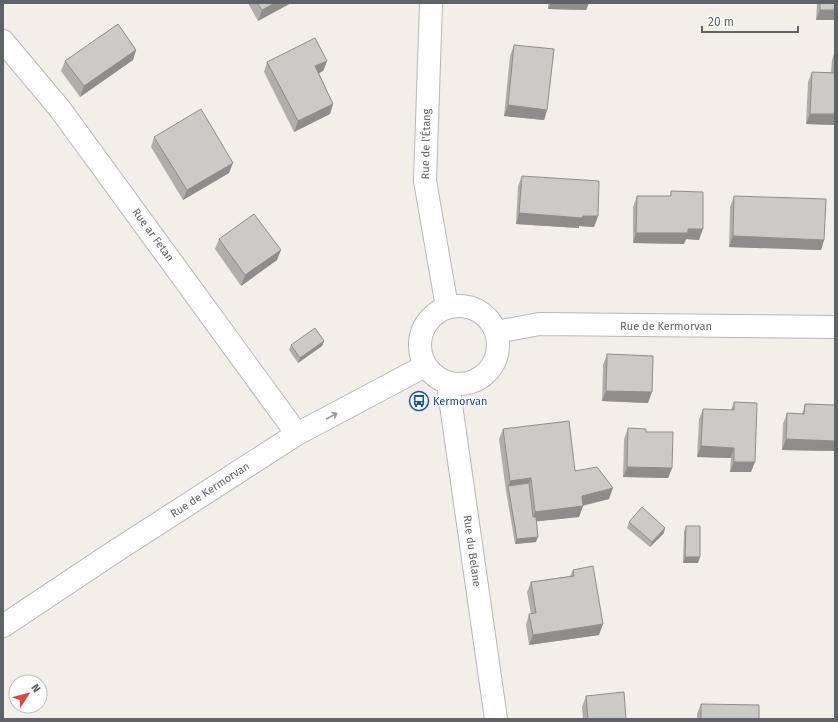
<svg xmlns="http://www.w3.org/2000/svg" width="838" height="722" font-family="'Fira Sans',sans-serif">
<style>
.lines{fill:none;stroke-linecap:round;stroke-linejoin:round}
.minor-casing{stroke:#b5b8bc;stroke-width:24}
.minor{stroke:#fff;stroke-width:22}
.wall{fill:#afaea9}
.shaded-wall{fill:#8f8d8a}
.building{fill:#cccac5;stroke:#8f8d8a}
.oneway{stroke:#979a9d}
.labels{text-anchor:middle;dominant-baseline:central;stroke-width:3;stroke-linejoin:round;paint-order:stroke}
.street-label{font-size:11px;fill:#5f6368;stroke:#fff}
.transit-label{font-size:11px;fill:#164399;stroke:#fff;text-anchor:start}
</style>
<rect width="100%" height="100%" fill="#f1efe8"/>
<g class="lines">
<g class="minor-casing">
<path id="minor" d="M431 3 425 181 447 307
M3 41 60 109 297 434
M420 345a39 39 0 1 1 78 0a39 39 0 1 1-78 0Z
M497 332 539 324 835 327
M448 384 496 719
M3 626 114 552 297 434 425 366"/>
</g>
<use href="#minor" class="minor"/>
</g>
<path class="wall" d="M248 3H291L258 21Z
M548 3H589L586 10 548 9Z
M817 3H835V20H816Z
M514 45 547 110 544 120 504 116 510 56Z
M136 50 133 60 80 97 61 71 65 61Z
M835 50V125L806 124 808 82 812 72H831L832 60Z
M327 61 323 71 319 73 333 104 330 114 294 132 264 72 267 62Z
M154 137 229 173 183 200 151 147Z
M522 176 598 216 594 227 579 226V228L516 224 518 186Z
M671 191 699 240 686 239 684 244 633 243V207L637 196H670Z
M734 196 824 240 821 250 729 247 730 207Z
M219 239 277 260 241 286 215 249Z
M324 341 322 346 298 363 289 350 291 345Z
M607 354 648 403 602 401 603 365Z
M734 402 751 472H730L731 458 697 457 699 419 703 409 731 410Z
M805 404 835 405V449L834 451 782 450 783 424 787 413 802 414Z
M628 428 646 432 672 468 668 478 623 477 624 439Z
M503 429 575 471 609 499 583 506 579 517 537 521 536 542 515 544 506 491 499 439Z
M629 522 664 533 650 547 627 528Z
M686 526 698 563H683L684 532Z
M573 570 599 635 529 645 526 625 529 614H531L527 592 531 582 570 576Z
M586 696 626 719H583L582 707Z
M701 704 759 719H697V714Z"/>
<path class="shaded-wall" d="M275 3H291L258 21 262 10Z
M551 3H589L586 10 548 9Z
M820 10H835V20H816Z
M136 50 133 60 80 97 84 86Z
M327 61 323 71 312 77 315 66Z
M333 104 330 114 294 132 298 121Z
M508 105 547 110 544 120 504 116Z
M810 114H835V125L806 124Z
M233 163 229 173 183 200 187 190Z
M519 213 583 216H598L594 227 579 226V228L516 224Z
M688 229H703L699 240 686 239 684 244 633 243 636 233Z
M733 236 824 240 821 250 729 247Z
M281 250 277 260 241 286 245 275Z
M324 341 322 346 298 363 300 358Z
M606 391 652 392 648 403 602 401Z
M786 439 835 441V449L834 451 782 450Z
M701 446 734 448 731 458 697 457Z
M734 462H755L751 472H730Z
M627 467 672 468 668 478 623 477Z
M531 478 527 489 508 486 510 481Z
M613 488 609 499 580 506H583L579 517 531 522 535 512 582 496Z
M665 528 664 533 650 547 652 542Z
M538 537 536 542 515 544 517 539Z
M685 557H700L698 563H683Z
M603 624 599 635 529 645 533 635Z"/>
<path class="building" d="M257 3H275L262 10Z
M820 3H835V10H820Z
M118 24 136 50 84 86 65 61Z
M315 38 327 61 315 66 333 104 298 121 267 62Z
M514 45 554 49 547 110 508 105Z
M835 63V114H810L812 72 835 73Z
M201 109 233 163 187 190 154 137Z
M522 176 599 181 598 216H583L582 218 519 213Z
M671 191 703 192V229H688V233H636L637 196H671Z
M734 196 826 199 824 240 733 236Z
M254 214 281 250 245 275 219 239Z
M315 328 324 341 300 358 291 345Z
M607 354 653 356 652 392 606 391Z
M734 402 757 403 755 462H734V448L701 446 703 409 734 410Z
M805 404 835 405V441L786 439 787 413 804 414Z
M569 421 575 471 597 467 613 488 582 496 583 506 535 512 531 478 510 481 503 429Z
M628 428 646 429V432H673L672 468 627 467Z
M529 483 533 517H536L538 537 517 539 508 486Z
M642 507 665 528 652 542 629 522Z
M686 526H700V557H685Z
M593 566 603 624 533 635 529 614 536 613 531 582 574 576 573 570Z
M624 692 626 719H588L586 696Z
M701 704 759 705V719H701Z"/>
<defs><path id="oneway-shaft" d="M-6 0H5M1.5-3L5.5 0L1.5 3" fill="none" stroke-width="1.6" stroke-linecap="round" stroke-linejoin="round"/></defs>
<use class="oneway" href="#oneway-shaft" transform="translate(332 416) rotate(-28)"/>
<defs>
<g id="bus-ring" transform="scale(1)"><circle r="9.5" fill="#fff" stroke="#1a4fb4" stroke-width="1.5"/><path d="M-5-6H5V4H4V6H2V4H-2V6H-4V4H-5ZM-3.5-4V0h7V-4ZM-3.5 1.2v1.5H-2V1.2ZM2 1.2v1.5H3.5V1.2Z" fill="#1a4fb4"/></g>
</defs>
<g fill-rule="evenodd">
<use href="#bus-ring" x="419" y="401"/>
</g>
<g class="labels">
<g class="street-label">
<text transform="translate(426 144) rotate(-89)">Rue de l'Étang</text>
<text transform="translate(153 235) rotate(54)">Rue ar Fetan</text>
<text x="666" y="326">Rue de Kermorvan</text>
<text transform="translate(210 490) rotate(-33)">Rue de Kermorvan</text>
<text transform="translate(472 551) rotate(82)">Rue du Belane</text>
</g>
<g class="transit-label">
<text x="433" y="401">Kermorvan</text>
</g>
</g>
<rect width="838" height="722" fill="none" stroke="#5f6368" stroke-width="8"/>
<g transform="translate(28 694) rotate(54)"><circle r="19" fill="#ffffff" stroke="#bfc1c3"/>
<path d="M0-3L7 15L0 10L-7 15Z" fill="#ea4335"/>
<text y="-6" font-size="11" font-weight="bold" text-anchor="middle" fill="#5f6368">N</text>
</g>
<path d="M702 26v6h96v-6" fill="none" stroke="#5f6368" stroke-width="2"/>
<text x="708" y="26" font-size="12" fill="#5f6368" stroke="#ffffff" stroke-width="3" paint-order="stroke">20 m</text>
</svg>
